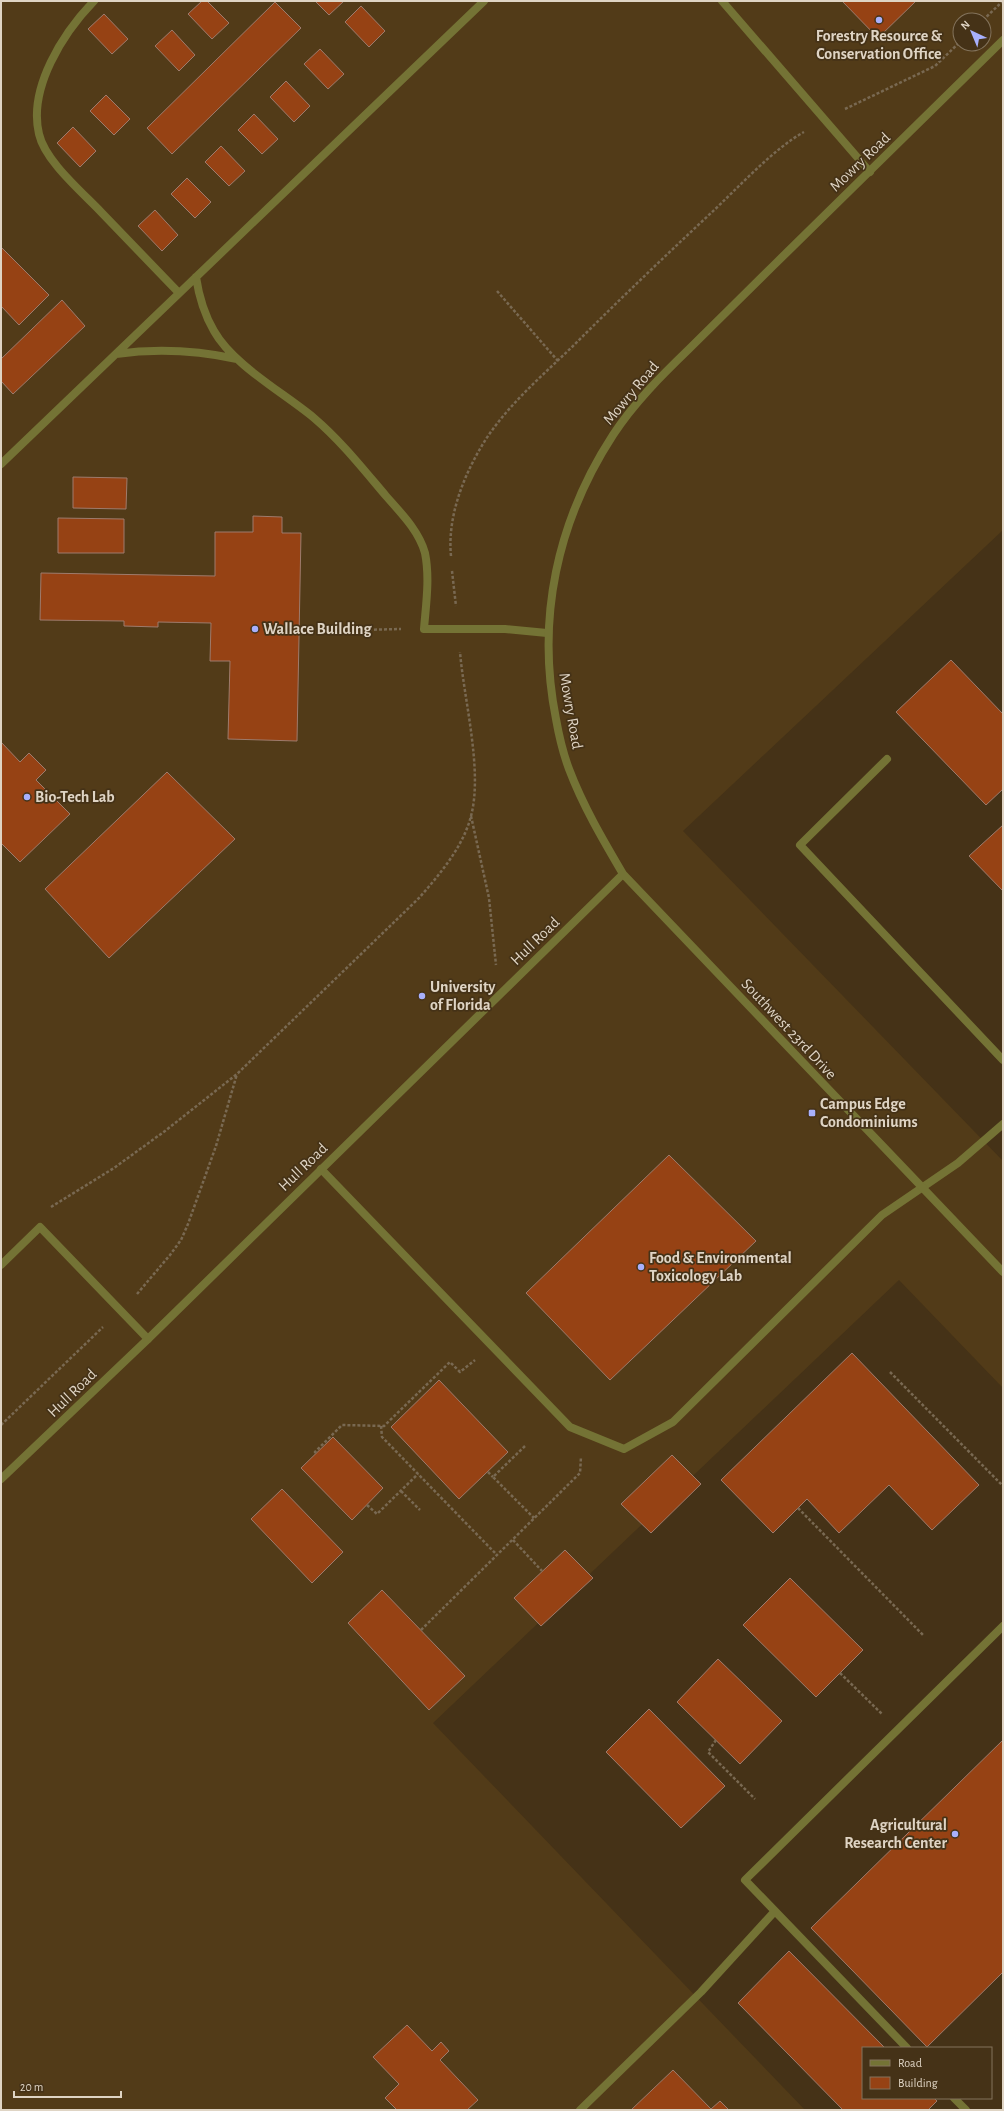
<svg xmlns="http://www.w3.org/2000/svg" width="1004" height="2111" font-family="'Alegreya Sans',sans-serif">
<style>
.built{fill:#523b18;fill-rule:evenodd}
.building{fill:#964214;stroke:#9e7b6c}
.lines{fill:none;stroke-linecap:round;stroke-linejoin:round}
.path{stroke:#796952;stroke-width:2.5;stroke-dasharray:3 2;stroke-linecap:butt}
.service{stroke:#747335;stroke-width:8}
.minor{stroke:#747335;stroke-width:8}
.poi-dot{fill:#a8b0fc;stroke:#453217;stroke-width:1.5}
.labels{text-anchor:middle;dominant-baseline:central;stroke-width:3.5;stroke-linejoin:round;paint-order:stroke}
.poi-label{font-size:16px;font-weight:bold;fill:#dfd4c4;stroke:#453217;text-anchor:start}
.street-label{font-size:16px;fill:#dfd4c4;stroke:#453217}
</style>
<rect width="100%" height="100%" fill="#453217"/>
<path class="built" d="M1 1H1003V530L683 831 1003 1161V1388L899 1280 433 1723 805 2110H1ZM960 20H984V44H960Z"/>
<path class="building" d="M202 1H207L229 23 212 39 188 14Z
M315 1H344L329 15Z
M842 1H916L878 38Z
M275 2 301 28 172 154 147 128Z
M361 6 385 31 369 47 345 22Z
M104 14 128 39 112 54 88 29Z
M172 30 195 55 179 71 155 46Z
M320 49 344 74 328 89 304 64Z
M286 81 310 106 294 122 270 97Z
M106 95 130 119 114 135 90 111Z
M254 114 278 139 262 154 238 130Z
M73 127 96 151 80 167 57 143Z
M221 146 245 171 229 186 205 162Z
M187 178 211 202 195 218 171 194Z
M155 210 178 235 162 251 138 226Z
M1 247 49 295 19 325 1 306Z
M62 300 85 326 13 394 1 381V359Z
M73 477 127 478 126 509 73 508Z
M253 516 282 517V533H301L297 741 228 739 230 661H210L211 623 158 622V627L124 626V621L40 620 41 573 215 576V532H253Z
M58 518 124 519V553H58Z
M951 660 1003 714V789L986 805 896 712Z
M1 742 20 762 29 753 46 770 36 780 70 814 20 862 1 843Z
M167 772 235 839 109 958 45 889Z
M1003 825V891L969 856Z
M669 1155 756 1241 610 1380 526 1293Z
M852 1353 979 1485 932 1530 889 1485 839 1533 807 1499 773 1533 721 1480Z
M439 1380 508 1452 459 1499 391 1427Z
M333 1437 383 1488 352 1520 301 1468Z
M672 1455 701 1484 651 1533 621 1504Z
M282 1489 343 1552 312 1583 251 1519Z
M565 1550 593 1578 541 1626 514 1598Z
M790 1578 863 1650 816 1697 743 1625Z
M382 1590 465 1676 429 1710 348 1623Z
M718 1659 782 1721 740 1764 677 1702Z
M649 1709 725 1786 681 1828 606 1752Z
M1003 1740V1972L927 2047 811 1928Z
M789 1951 885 2048H863V2098H934L937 2101 928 2110H843L738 2003Z
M407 2025 432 2051 441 2042 449 2051 440 2060 478 2100 467 2110H397L385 2098 399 2084 373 2057Z
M673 2070 711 2109 720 2101 729 2110H631Z"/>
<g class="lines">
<path class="path" d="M983 20 1003 1
M845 109 935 66 960 42
M497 291 558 361
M451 556C447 515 465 472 486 439 509 404 543 375 573 346 618 301 664 257 711 213 737 189 773 149 804 132
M452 571 456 606
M359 630 401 629
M471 816 489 898 496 965
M51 1207 114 1168 165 1131 237 1074 419 898C440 874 463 847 471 816 483 771 464 700 460 652
M137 1294 170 1255 181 1240 188 1224 216 1146 237 1074
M890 1372 1003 1486
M1 1425 103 1327
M381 1426 382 1437 497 1555
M525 1446 493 1477 534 1518
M316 1453 315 1452 342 1425 384 1426 450 1362 460 1372 475 1360
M488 1472 493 1477
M401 1491 420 1510
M367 1505 377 1514 418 1474
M798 1508 924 1636
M513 1540 542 1571
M421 1630 580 1473 581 1457
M840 1673 882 1714
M716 1740 708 1752 755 1799"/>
<path class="service" d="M94 1C63 33 28 88 39 134 45 161 82 192 101 212 127 239 153 266 179 293
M722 1 870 172
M196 277C199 297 204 314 214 331 233 365 284 393 314 418 341 441 363 469 386 496 401 513 419 531 425 553 430 578 426 604 424 629H505L547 633
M116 354C158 348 195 350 237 359
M1 464 484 1
M887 759 800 845 1003 1060
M321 1169 570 1427 624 1449 673 1422 882 1215 958 1163 1003 1124
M1 1265 40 1227 148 1339
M907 2048 745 1880 1003 1626
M954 2098 966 2110
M580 2110 701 1992 775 1911"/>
<path class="minor" d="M1003 40C926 116 849 192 772 267 744 295 716 322 688 350 661 376 634 403 613 435 557 521 536 619 556 719 559 736 563 753 569 769 583 806 603 840 623 874L1003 1272
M1 1479 148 1339 623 874"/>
</g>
<g class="poi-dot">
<circle cx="879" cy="20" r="4"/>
<circle cx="255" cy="629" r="4"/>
<circle cx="27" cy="797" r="4"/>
<circle cx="422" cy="996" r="4"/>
<rect x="808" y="1109" width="8" height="8" rx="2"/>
<circle cx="641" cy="1267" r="4"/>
<circle cx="955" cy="1834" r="4"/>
</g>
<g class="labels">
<g class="poi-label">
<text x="879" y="36" text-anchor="middle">Forestry Resource &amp;<tspan x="879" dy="18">Conservation Office</tspan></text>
<text x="263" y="629">Wallace Building</text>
<text x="35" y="797">Bio-Tech Lab</text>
<text x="430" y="987">University<tspan x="430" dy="18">of Florida</tspan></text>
<text x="820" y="1104">Campus Edge<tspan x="820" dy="18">Condominiums</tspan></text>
<text x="649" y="1258">Food &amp; Environmental<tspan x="649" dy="18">Toxicology Lab</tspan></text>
<text x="947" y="1825" text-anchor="end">Agricultural<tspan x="947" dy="18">Research Center</tspan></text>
</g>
<g class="street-label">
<text transform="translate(860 162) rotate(-44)">Mowry Road</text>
<text transform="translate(631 393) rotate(-50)">Mowry Road</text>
<text transform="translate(571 711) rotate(80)">Mowry Road</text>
<text transform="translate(535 941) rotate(-44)">Hull Road</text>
<text transform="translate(789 1029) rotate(47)">Southwest 23rd Drive</text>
<text transform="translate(303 1167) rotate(-44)">Hull Road</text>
<text transform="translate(72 1393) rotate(-44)">Hull Road</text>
</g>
</g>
<rect width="1004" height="2111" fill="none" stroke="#dfd4c4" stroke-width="4"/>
<rect x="862" y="2047" width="130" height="52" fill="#453217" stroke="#83735c"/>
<rect x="870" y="2060" width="20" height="6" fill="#747335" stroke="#83735c"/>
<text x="898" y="2067" font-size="12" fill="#dfd4c4">Road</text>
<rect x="870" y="2077" width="20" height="12" fill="#964214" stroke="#83735c"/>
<text x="898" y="2087" font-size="12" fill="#dfd4c4">Building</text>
<g transform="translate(972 32) rotate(316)"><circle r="19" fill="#453217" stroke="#83735c"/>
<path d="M0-3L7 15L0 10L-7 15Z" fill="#a8b0fc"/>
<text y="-6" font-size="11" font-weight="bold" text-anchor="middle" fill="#dfd4c4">N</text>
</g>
<path d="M14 2091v6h107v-6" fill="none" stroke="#dfd4c4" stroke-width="2"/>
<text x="20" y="2091" font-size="12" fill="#dfd4c4" stroke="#453217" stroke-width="3" paint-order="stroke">20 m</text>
</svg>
